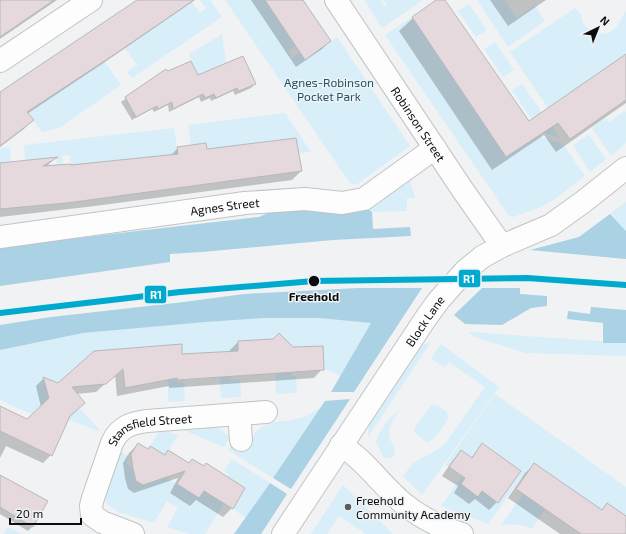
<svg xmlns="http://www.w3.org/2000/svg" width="626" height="534" font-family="'Exo 2',sans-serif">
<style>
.green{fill:#d8eef9}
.forest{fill:#aad1e4}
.shadow{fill:#0003}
.building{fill:#e5d9de;stroke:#b8b8b9}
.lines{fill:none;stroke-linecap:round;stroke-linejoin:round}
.minor-casing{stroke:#c2c4c4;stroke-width:24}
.major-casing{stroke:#c2c4c4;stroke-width:24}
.minor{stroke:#fdfdfd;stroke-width:22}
.major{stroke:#fdfdfd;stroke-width:22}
.rail-1-casing{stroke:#eff2f4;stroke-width:9}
.rail-1{stroke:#00a9ce;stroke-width:6}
.stop-dot{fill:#0b0c0d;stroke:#eff2f4;stroke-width:1.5}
.poi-dot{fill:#5b5c5e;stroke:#eff2f4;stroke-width:1.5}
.labels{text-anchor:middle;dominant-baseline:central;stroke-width:3;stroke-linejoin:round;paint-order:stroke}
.park-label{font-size:12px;fill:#1e556d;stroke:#eff2f4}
.street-label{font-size:12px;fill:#0b0c0d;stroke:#eff2f4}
.stop-label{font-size:12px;font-weight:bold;fill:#0b0c0d;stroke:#eff2f4}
.poi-label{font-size:12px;fill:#0b0c0d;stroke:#eff2f4;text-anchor:start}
.line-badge{stroke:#eff2f4;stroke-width:1.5}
.badge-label{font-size:11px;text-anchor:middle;font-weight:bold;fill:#fff}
</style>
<rect width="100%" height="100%" fill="#f0f2f3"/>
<path class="green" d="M200 0H210L222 17 132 78 127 72 137 65 124 47 191 1 200 13 206 8Z
M225 0H265L296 46 288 51 292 58 300 53 305 59 337 37 410 146 356 185 350 183Z
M364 0H380L385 7 387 5 383 0H423L382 28Z
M477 0H504L517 18 535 6 545 21 508 47Z
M469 4 487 30 476 37 458 11Z
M575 8C583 15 580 16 584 24 587 29 592 31 597 33 614 37 618 24 626 11V54L548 108 510 52Z
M412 17 506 157 539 136 563 144 585 176 555 199 539 208 513 217 509 216 385 35Z
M222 34 226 63 201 81 191 61 189 54Z
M495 42 514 70 503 77 484 49Z
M104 61 121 85 59 128 42 132 28 112Z
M522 84 560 138 540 132 512 90Z
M625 111 626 113V143L611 156 592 128 606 118 609 122Z
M285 113 311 152 299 153 296 138 207 149 206 144H198L192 151 188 125Z
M174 128 178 154 71 165 70 155 62 156 63 166 57 167 56 158 48 159 49 168 26 170 24 145Z
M589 135 606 159 590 172 573 145Z
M10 147 11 165 0 175V148Z
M409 177 415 198H407V211L372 212 365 207Z
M626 202V231L610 214Z
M263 318H319L372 323 341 376 328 370H324L322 346 287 347 286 340 283 336H276L271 342 238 341V351L182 354V345L110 359 109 350 96 351 58 383 46 387 47 391 51 396 31 414 0 400V350L83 333 206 322Z
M469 332 626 343V356L526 353 474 337Z
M431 342 368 437V430L370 423 422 345Z
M441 344 499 387 422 495 403 476 413 463 437 450 445 444 485 387 449 362 445 367 431 359Z
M291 372 292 376H296L297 393 276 394 275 373Z
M219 376H231V380L240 379 241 397 221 398Z
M168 380H177L178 383 184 382 185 401 168 402Z
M495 394 626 487V516L607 503 601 511 534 463 523 479 521 478 488 524 441 506 462 476 465 479 461 484 478 497 482 491 498 503 521 471 483 443 472 458 461 450 449 467 445 465Z
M433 405H437L447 412 448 419C442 427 436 441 426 442L414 432 415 427 430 407Z
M322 406 273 478 228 450 230 446 252 444C252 420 283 423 300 418 308 416 315 411 322 406Z
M79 408 99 429 98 431 62 417 71 409 74 412Z
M398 412C394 419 389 426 389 435 390 443 400 451 391 458H384L376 442C379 432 389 416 398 412Z
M211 427 218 428 228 435 229 439 224 447 181 429Z
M160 430 178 435 163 459 155 453 157 450 150 446Z
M119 451 130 457 126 463 137 470 156 471 199 498 204 491 224 503 205 534H189L167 527 178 508 167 501 154 523 118 512 107 504 104 493Z
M232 459 270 483 246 518 233 509 245 488 227 477 229 474 224 471Z
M343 485 393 534H366L339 516 327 534H311Z
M523 494 545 509 532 529C521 524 513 524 501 525Z
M8 527 21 534H3Z"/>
<path class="forest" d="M365 207 372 212 373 229 410 227 411 236 333 240 202 252 170 254V262L0 286V247L259 217 277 209Z
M610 214 626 231V259L530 250 579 237Z
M358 288H422L354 392H331L371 323 319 318H263L206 322 83 333 0 350V325L51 317 184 302 244 294Z
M482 288H520V294L547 296V306L531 308 502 325 465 324 454 315Z
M591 307 626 310V343H603V323L567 319 568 311 590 314Z
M350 399 291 489 273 478 325 401Z
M270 483 287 494 261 534H234Z"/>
<path class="shadow" d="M0 0H57L0 39Z
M139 0H195L105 62 27 114 32 120 24 129 0 147V95Z
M251 0H303L330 41 322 49 296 67Z
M438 0H444L529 122 626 55V103L556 152 544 135 492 170 399 31 413 18Z
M490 0H546L508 26Z
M166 70 168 73 255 84 251 88 235 95 233 91 211 101 210 98 201 102 199 97 169 112 168 105 154 112 152 109 132 120 121 102Z
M178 148 206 150 301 171 292 180 95 206 0 217V168L55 158 46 167 170 156Z
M238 342 292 348 322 369 314 378 169 388V386L117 396 115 375 96 392 76 394V411L69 417 51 455 43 463 6 446 0 458V407L27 420 41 407 36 386 44 378 58 384 181 355 230 353V350Z
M138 444 147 450 164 456 168 452 232 508 223 517 196 500 190 506 170 493 178 478 134 493 128 489 125 478 123 463 129 453Z
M483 444 497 502 489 510 475 499 469 504 454 493 458 486 442 476 453 460 461 452 471 458Z
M534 465 601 511 607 504 626 517V534H560L508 498 525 473Z
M0 495 47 502 32 527 28 531 0 514Z"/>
<path class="building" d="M0 0H54L0 37Z
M137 0H194L115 54 27 112 34 120 0 146V92Z
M265 0H303L331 41 305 60Z
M436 0H445L529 121 626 54V100L570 139 558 123 506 157 412 17Z
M243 56 256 84 239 91 237 88 216 98 214 94 205 98 203 94 173 109 172 102 158 109 157 106 136 117 125 97 166 69 168 71 191 61 198 75Z
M296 138 302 171 67 203 0 209V163L58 157 43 166 71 164V165L178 154 177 147 206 143 207 149Z
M279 333 293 347 323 346 324 370 177 380V378L125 388 123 369 106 384 72 387 85 403 70 416 52 456 0 431V406L27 419 49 398 43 377 58 383 94 351 182 344V354L238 351V341L273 339Z
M138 443 148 449 150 446 165 455 168 450 189 463 192 459 204 466 206 463 245 488 233 509 204 491 199 498 177 484 185 471 143 485 136 481 133 469 131 454Z
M482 443 521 471 498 503 482 491 478 497 461 484 465 478 449 467 461 450 472 458Z
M534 463 602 510 607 503 626 516V534H581L516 489Z
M0 475 48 501 33 527 0 507Z"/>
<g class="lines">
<g class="minor-casing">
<g id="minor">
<path id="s1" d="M336 0 462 189 502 246"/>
<path d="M0 61 91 0"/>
<path id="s2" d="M0 237 245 203 305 199 342 203 364 199 435 148"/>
<path d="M239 414 241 440"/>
<path d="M341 445C366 461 382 486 404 504 420 517 442 528 462 534"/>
<path id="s3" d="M133 534 102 522 92 515 91 506 93 498 112 443C119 427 131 423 147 421L266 412"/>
</g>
</g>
<g class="major-casing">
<g id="major">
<path id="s4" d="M283 534 426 318 439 300 465 271 482 257 502 246 551 225 583 202 626 168"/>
</g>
</g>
<use href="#minor" class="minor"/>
<use href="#major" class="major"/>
<g class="rail-1-casing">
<path id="rail-1" d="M0 313 180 292 314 281 527 278 626 285"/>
</g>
<use href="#rail-1" class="rail-1"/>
</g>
<circle class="stop-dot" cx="314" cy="281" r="6"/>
<circle class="poi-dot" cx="348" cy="507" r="4"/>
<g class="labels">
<g class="park-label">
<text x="329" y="82">Agnes-Robinson<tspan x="329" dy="14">Pocket Park</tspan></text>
</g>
<g class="street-label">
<text stroke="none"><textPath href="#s1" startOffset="149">Robinson Street</textPath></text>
<text stroke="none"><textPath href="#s2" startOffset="227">Agnes Street</textPath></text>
<text stroke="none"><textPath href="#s4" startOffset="256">Block Lane</textPath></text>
<text stroke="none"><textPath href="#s3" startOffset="164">Stansfield Street</textPath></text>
</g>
<g class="stop-label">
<text x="314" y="296">Freehold</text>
</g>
<g class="poi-label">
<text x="356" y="500">Freehold<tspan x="356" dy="14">Community Academy</tspan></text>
</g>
</g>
<g class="line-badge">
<rect x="458" y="269" width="23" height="19" rx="4" fill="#00a9ce"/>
<rect x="144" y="285" width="23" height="19" rx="4" fill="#00a9ce"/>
</g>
<g class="badge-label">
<text x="469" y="283">R1</text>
<text x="156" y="299">R1</text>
</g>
<g transform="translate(598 28) rotate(43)" stroke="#eff2f4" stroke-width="3" paint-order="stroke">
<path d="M0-3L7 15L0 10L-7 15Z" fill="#0b0c0d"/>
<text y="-6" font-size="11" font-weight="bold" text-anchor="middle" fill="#0b0c0d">N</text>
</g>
<path d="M10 518v6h71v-6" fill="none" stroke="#0b0c0d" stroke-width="2"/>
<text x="16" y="518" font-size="12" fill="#0b0c0d" stroke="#eff2f4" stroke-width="3" paint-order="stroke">20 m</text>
</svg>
